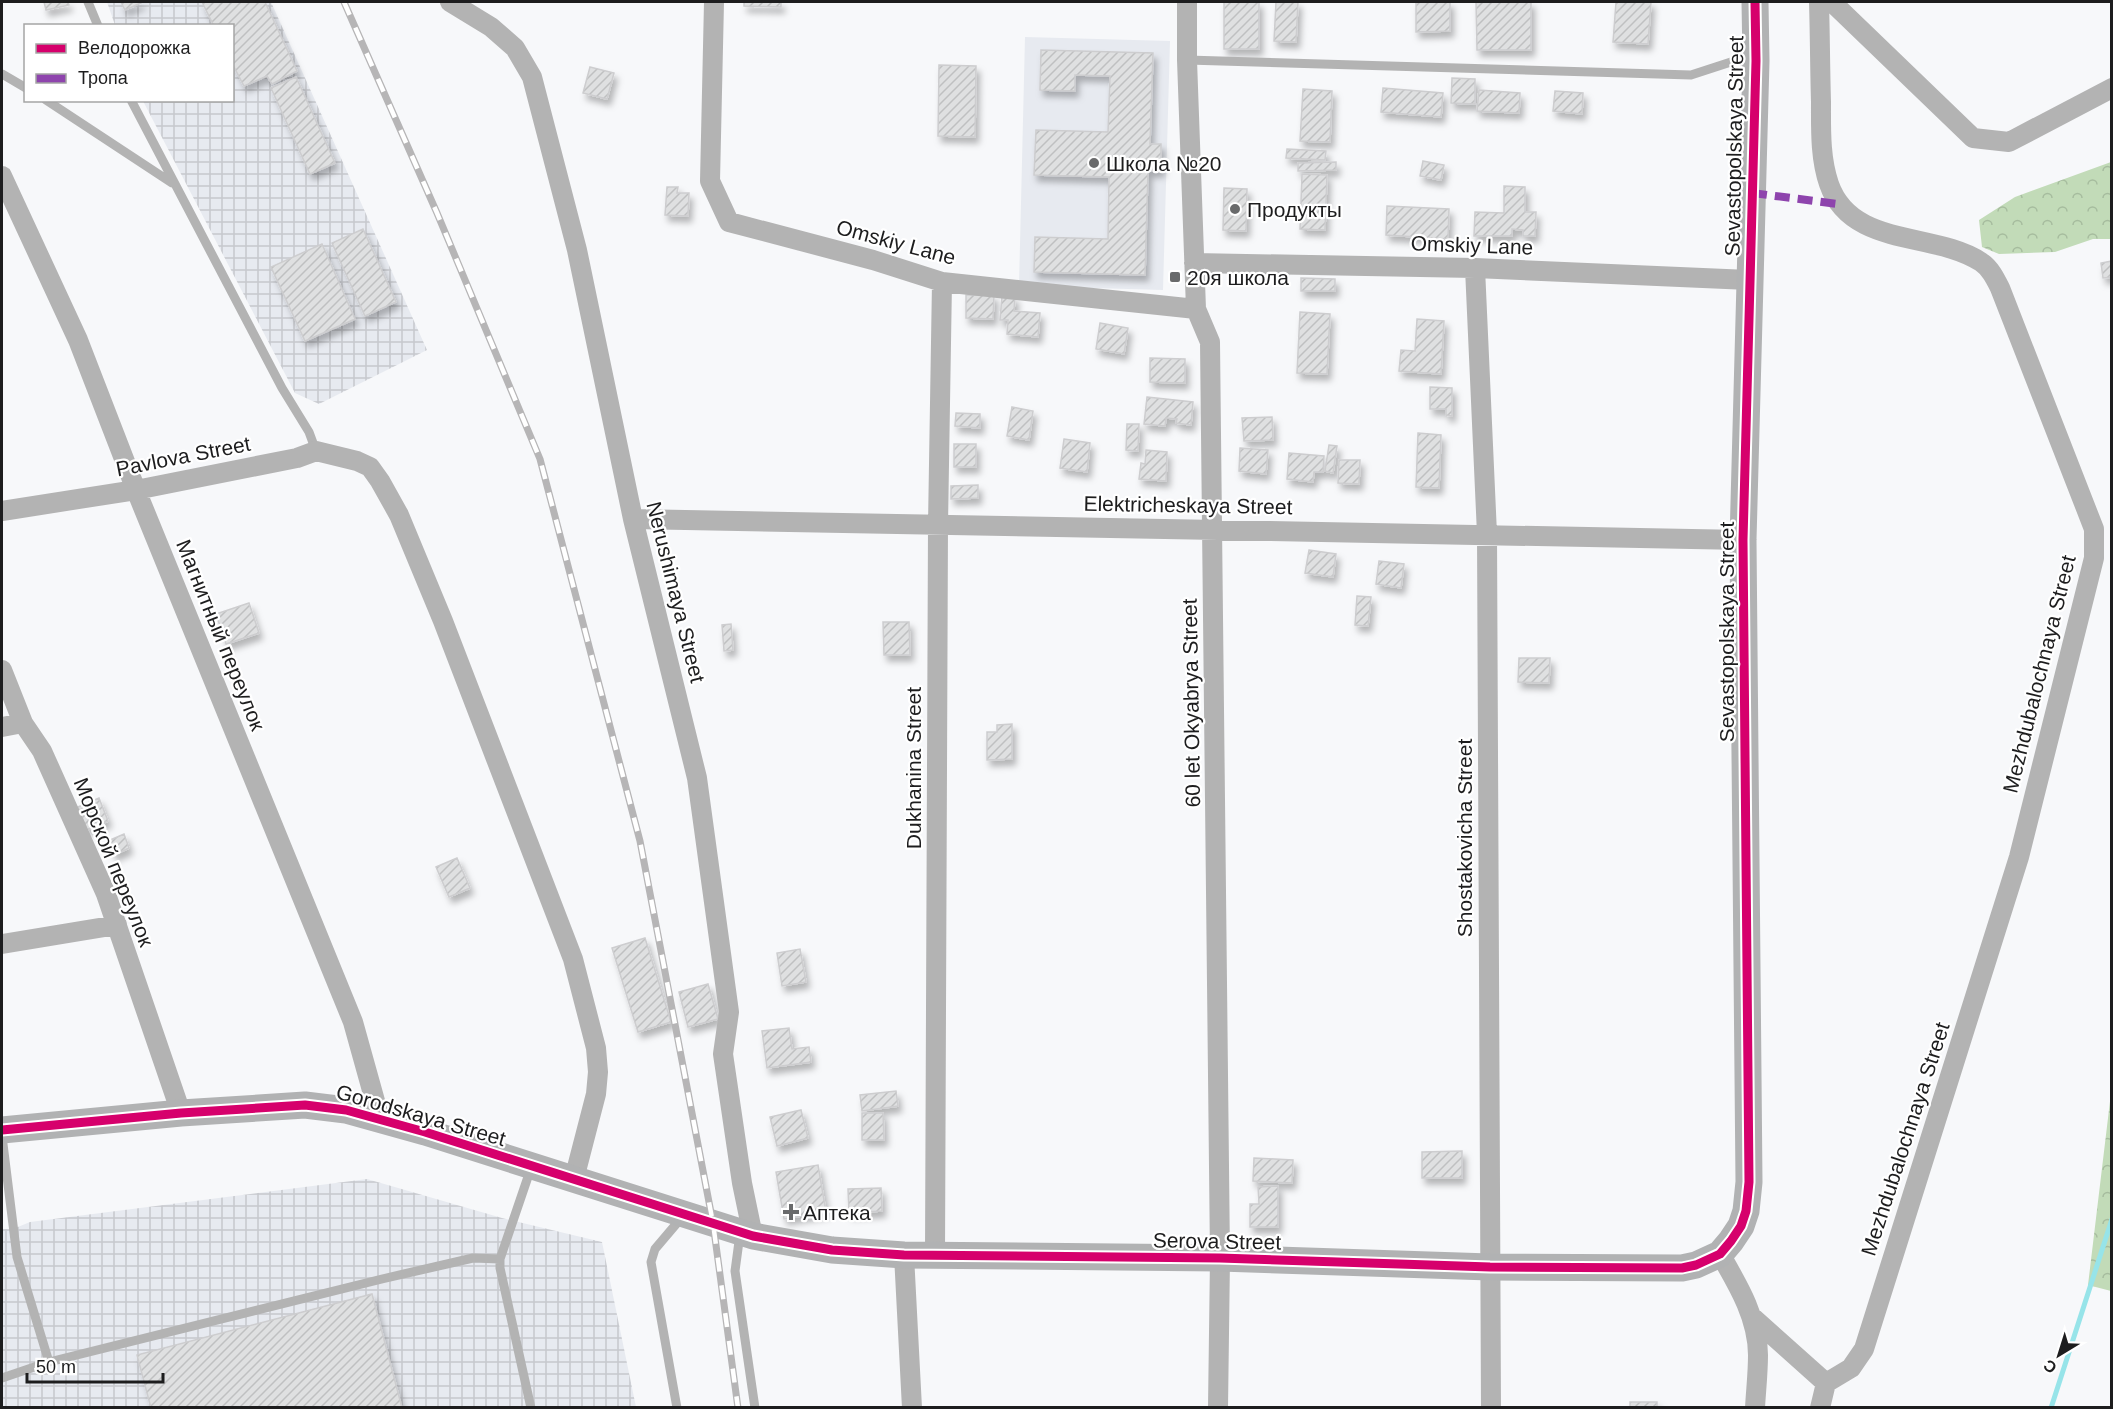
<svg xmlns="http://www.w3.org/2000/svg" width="2113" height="1409" font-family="Helvetica,sans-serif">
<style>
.built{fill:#e7eaf0}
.industrial{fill:url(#industrial-grid)}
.forest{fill:url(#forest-crowns)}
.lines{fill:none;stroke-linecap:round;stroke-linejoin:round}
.stream{stroke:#97e4e9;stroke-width:5}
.building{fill:url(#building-hatch);stroke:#cdcdcf;stroke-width:1.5;filter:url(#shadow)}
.lane{stroke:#b3b3b3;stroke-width:9}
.street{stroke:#b3b3b3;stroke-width:20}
.secondary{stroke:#b1b2b3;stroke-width:27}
.rail-casing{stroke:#b6b5b6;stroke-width:7}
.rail{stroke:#fff;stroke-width:4.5;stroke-dasharray:14;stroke-linecap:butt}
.quiet{stroke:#8e44ad;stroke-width:8;stroke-dasharray:15 8;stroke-linecap:butt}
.cycleway-casing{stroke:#fff;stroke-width:13}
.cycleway{stroke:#d6006c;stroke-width:9}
.poi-dot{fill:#696a6b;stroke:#fff;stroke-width:2}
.labels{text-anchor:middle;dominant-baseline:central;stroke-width:4.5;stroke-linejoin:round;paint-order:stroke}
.street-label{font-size:21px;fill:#1d1d1e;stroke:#fff}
.poi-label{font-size:21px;fill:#1d1d1e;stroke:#fff;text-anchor:start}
</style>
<defs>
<pattern id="industrial-grid" width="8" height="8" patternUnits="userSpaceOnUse" patternTransform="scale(1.5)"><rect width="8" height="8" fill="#e7eaf0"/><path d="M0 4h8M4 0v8" fill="none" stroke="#c6c8cd"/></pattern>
<pattern id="forest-crowns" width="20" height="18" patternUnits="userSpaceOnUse" patternTransform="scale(1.5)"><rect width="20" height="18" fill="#c2dbb8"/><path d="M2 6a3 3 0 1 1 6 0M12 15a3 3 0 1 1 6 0" fill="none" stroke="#a6bc9e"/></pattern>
<pattern id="building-hatch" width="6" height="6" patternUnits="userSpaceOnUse" patternTransform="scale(1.5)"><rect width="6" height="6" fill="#dfe0e1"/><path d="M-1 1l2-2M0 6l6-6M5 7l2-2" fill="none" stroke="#bfc0c1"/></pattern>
<filter id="shadow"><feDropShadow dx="3.5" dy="6" stdDeviation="3" flood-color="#0004"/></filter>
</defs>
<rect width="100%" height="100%" fill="#f7f8fa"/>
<path class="built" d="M1025 37 1170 41 1163 290 1019 286Z"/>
<path class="industrial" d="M107 2H271L427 350 319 404 295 393 143 101 232 100V26L115 25Z
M367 1179 502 1218 602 1242 636 1407H2V1229H13L30 1222Z"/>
<path class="forest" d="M2111 162V239H2093L2055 252 1999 254 1982 247 1979 220 2015 197Z
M2111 1093 2112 1291H2111L2088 1285Z"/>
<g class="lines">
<path class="stream" d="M2051 1408 2112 1219"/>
</g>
<path class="building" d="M44 2H68L69 5 46 10Z
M121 2H143L125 10Z
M202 2H265L297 71 272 84 267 76 244 86 232 63V26H214Z
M744 2H781V7L744 6Z
M1224 2H1259V49H1224Z
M1276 2H1298L1296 42 1274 41Z
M1416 2H1450V31L1416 32Z
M1476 2H1531V50H1477Z
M1616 2H1651L1648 44 1613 42Z
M1041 50 1153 53 1150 144H1161V171H1148L1145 275 1034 272 1035 237 1108 239 1109 177 1034 175 1036 130 1108 132 1110 76 1075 75V91L1040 90Z
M939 65 976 66 975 137 938 136Z
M590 67 614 73 607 99 583 93Z
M296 77 335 163 310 174 271 88Z
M1452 78 1475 79V104L1451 103Z
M1383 88 1443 93 1441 117 1381 112Z
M1303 89 1332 91 1330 142 1300 141Z
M1479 90 1520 93 1519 113 1477 111Z
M1555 91 1583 93 1582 114 1553 111Z
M1287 149 1326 151 1325 160 1286 158Z
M1423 161 1444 165 1441 180 1420 176Z
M1336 162V170L1298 171V163Z
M1302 174 1327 175 1325 230 1300 229Z
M1504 186 1525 187V212H1536L1535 236H1523V230L1512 229V236H1474L1475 212 1504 213Z
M667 187H678L677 193H689L688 216 665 215Z
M1224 188 1247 189 1246 231 1223 230Z
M1387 206 1449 209 1448 239 1386 235Z
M363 229 396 302 365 316 332 243Z
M322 244 355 319 305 341 271 267Z
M2112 261V277L2103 278 2101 263Z
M1301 278 1335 279V291H1301Z
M966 295H994L993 319 966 318Z
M1002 296 1015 297 1014 311 1040 313 1038 337 1007 334 1008 320H1000Z
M1300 312 1330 314 1327 374 1297 373Z
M1417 319 1444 321 1441 374 1399 371 1401 350 1415 351Z
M1100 323 1128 328 1124 354 1096 349Z
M1150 358 1185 359V383L1150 382Z
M1430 387 1452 388V416L1446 415V409H1430Z
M1147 397 1193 402 1191 425 1176 423 1177 419 1166 418 1165 426 1144 424Z
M1012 407 1033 411 1029 440 1007 436Z
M956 413 980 414V428L955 426Z
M1272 417 1273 440 1244 441 1242 418Z
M1127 424H1139L1138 451 1126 450Z
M1418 433 1441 435 1439 488 1416 487Z
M1064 439 1090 443 1087 472 1060 468Z
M954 444H976V467H954Z
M1329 445 1337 446 1333 473 1325 471Z
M1240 448 1268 450 1266 474 1239 471Z
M1146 450 1167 452 1166 481 1139 479 1141 463 1145 464Z
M1289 453 1324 456 1323 472H1314L1313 482 1287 479Z
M1339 460H1360L1359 484 1338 483Z
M978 485V498L951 499V486Z
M1309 550 1336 554 1333 577 1305 573Z
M1379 561 1404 564 1401 588 1376 584Z
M1357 596 1371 597 1368 626 1355 625Z
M249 603 259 633 226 644 216 614Z
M883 622H909L910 655H884Z
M731 624 733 650 724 651 722 625Z
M1519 658H1550L1549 683 1518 682Z
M1012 724V759L987 760V732H997V725Z
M99 798 108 821 87 830 78 807Z
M124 834 129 848 114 855 108 841Z
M457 858 470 888 449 897 436 867Z
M645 938 671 1022 638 1032 612 948Z
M800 949 806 982 782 986 777 953Z
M708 984 718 1019 688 1027 679 992Z
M789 1028 792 1049 809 1047 811 1062 767 1068 762 1031Z
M896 1091 898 1106 862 1111 860 1095Z
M801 1110 808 1138 777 1146 770 1117Z
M862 1113H883L884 1140H862Z
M1462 1151V1178H1422V1152Z
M1254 1158 1293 1160 1292 1183 1253 1181Z
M818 1165 826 1212 784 1219 776 1172Z
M1278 1186V1227H1250V1204H1259L1258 1187Z
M881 1188 882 1211 849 1213 848 1189Z
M372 1294 402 1408H151L137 1355Z
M1630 1402H1657V1408H1630Z"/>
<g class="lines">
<path class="lane" d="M88 2 98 26
M1187 60 1691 75 1734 61H1755
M2 74 26 88
M46 100 172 183
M131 100 282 388 309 432 316 451
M2 1136 17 1257 49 1362
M740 1234 735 1271 755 1408
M2 1378 49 1362 382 1279 473 1258 500 1259
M531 1408 500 1268V1259L531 1168
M677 1408 651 1262 655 1249 683 1216"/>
<path class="street" d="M450 2 491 27 515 48 532 77 577 250 633 519 697 778 729 1012 723 1054 742 1183 753 1236
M714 2 710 181 729 222 873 260 942 282 1196 309
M1187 2V60L1196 309 1210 342 1220 1258 1218 1408
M1819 2C1820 35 1820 69 1821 102 1821 129 1820 158 1829 184 1851 248 1934 231 1981 262 1990 268 1995 278 2000 288L2094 529V558L2019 857 1864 1349 1851 1368 1826 1383
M1836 6 1973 138 2009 142 2112 88
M2 176 78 340 136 490 353 1022 380 1119
M1194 263 1475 268 1749 280
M1475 268 1487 534 1491 1408
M2 511 136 490 297 458 316 451 357 461 370 467 380 481 399 515 443 621 573 959 596 1048 598 1072 596 1094 574 1179
M633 519 1743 540
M2 670 23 723 42 751 106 894 181 1113
M2 727 23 723
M2 944 117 925
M935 1254 938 525 942 282
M1720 1254C1738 1285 1758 1318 1758 1355 1758 1373 1756 1390 1755 1408
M904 1255 912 1408
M1751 1316 1826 1383
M1820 1408 1826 1383"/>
<path class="secondary" d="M2 1130 181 1113 305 1105 346 1110 425 1132 753 1236 832 1250 904 1255 1220 1258 1490 1267 1682 1268 1696 1265 1720 1254 1731 1241 1741 1226 1746 1211 1749 1182 1743 540 1756 61 1755 2"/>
<g class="rail-casing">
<path id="rail" d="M344 2 437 213 540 459 640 841 713 1223 738 1408"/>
</g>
<use href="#rail" class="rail"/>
<path class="quiet" d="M1752 193 1838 204"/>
<g class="cycleway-casing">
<path id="cycleway" d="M2 1130 181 1113 305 1105 346 1110 425 1132 753 1236 832 1250 904 1255 1220 1258 1490 1267 1682 1268 1696 1265 1720 1254 1731 1241 1741 1226 1746 1211 1749 1182 1743 540 1756 61 1755 2"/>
</g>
<use href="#cycleway" class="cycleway"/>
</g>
<g class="poi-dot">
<circle cx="1094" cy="163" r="6"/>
<circle cx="1235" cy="209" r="6"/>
<rect x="1169" y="271" width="12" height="12" rx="3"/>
<path d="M788 1203h6v6h6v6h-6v6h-6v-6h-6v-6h6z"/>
</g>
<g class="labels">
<g class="street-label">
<text transform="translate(1734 146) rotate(-89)">Sevastopolskaya Street</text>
<text transform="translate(896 242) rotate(15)">Omskiy Lane</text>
<text transform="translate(1472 245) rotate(2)">Omskiy Lane</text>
<text transform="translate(183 456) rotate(-11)">Pavlova Street</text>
<text transform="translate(1188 505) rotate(1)">Elektricheskaya Street</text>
<text transform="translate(676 592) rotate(76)">Nerushimaya Street</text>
<text transform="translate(1726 632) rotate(-90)">Sevastopolskaya Street</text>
<text transform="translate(221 635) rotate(68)">Магнитный переулок</text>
<text transform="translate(2039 674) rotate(-76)">Mezhdubalochnaya Street</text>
<text transform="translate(1191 703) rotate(-91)">60 let Okyabrya Street</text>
<text transform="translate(913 768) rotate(-90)">Dukhanina Street</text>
<text transform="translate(1464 838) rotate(-90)">Shostakovicha Street</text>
<text transform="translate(114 862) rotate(68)">Морской переулок</text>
<text transform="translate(421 1115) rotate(16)">Gorodskaya Street</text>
<text transform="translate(1905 1139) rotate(-72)">Mezhdubalochnaya Street</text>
<text transform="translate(1217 1241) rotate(1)">Serova Street</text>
</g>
<g class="poi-label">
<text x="1106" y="163">Школа №20</text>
<text x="1247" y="209">Продукты</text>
<text x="1187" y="277">20я школа</text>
<text x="803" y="1212">Аптека</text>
</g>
</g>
<rect width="2113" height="1409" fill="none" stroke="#1d1d1e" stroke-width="6"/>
<rect x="24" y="24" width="210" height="78" fill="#ffffff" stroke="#a5a5a5" stroke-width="1.5"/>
<rect x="36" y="44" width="30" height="9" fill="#d6006c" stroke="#a5a5a5" stroke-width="1.5"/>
<text x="78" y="54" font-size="18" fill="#1d1d1e">Велодорожка</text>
<rect x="36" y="74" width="30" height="9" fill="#8e44ad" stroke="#a5a5a5" stroke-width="1.5"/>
<text x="78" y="84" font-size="18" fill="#1d1d1e">Тропа</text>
<g transform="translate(2059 1355) rotate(218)" stroke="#ffffff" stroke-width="4.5" paint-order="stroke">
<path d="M0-4.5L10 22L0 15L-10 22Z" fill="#1d1d1e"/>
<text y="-9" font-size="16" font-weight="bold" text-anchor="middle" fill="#1d1d1e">С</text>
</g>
<path d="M27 1373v9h136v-9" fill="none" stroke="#1d1d1e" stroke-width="3"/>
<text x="36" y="1373" font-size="18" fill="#1d1d1e" stroke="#ffffff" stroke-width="4.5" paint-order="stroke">50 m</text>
</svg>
